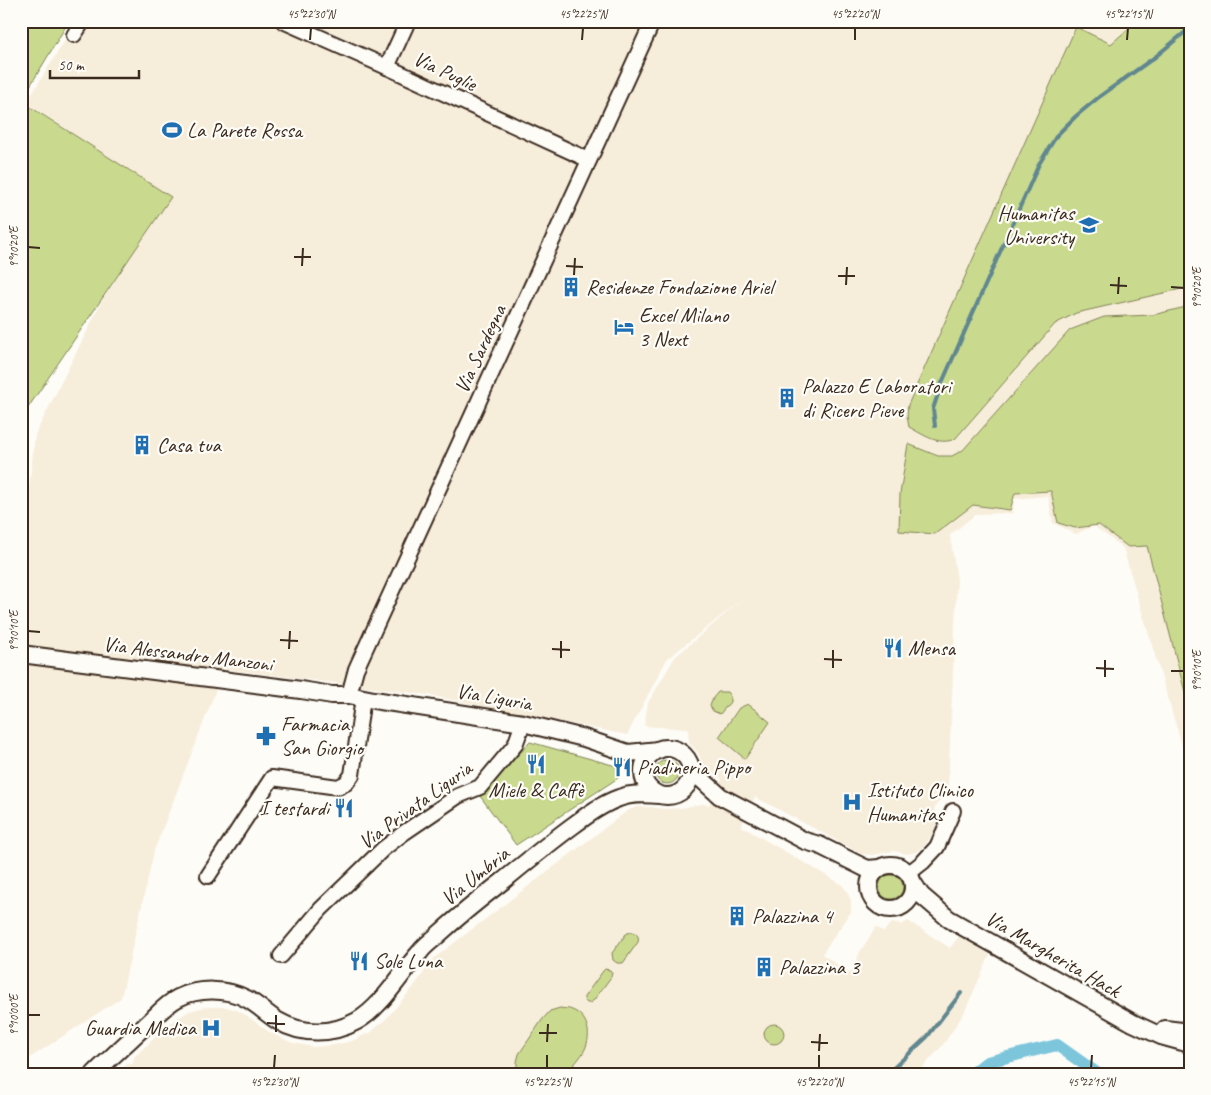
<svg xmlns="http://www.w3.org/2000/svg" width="1211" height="1095" font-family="Caveat,sans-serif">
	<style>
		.built { fill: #f7eddb }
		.green { fill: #c9da8e; stroke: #828256 }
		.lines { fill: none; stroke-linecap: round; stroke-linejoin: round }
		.stream { stroke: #61878f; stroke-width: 4 }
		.canal { stroke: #7bc5db; stroke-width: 12 }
		.minor-casing { stroke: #3b2a1e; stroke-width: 18 }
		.tertiary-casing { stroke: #3b2a1e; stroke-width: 20 }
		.minor { stroke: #fdfcf7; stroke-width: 14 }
		.tertiary { stroke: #fdfcf7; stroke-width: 16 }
		.ticks { fill: none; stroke: #3b2a1e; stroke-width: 2 }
		.labels { text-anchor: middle; stroke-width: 4.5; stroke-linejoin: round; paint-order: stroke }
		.street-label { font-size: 21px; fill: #3b2a1e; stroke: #fdfcf7 }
		.poi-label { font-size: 21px; fill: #3b2a1e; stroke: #fdfcf7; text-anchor: start }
		.neatline { fill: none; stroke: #3b2a1e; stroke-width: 2 }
		.ticks-label { font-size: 12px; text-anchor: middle; fill: #3b2a1e }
	</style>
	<rect width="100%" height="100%" fill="#fdfcf7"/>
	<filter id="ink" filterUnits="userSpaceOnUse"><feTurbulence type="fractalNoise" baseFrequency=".02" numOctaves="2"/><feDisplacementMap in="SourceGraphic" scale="10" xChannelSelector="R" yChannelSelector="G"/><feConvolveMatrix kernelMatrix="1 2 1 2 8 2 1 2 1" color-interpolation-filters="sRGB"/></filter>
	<g filter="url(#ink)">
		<path class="built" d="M 77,21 L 1190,21 L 1190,765 L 1188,766 L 1123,548 L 1094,526 L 1076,534 L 1053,523 L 1048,496 L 1014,499 L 1013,513 L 976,514 L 950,535 L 957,580 L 948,788 L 934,809 L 938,820 L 934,832 L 924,846 L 916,852 L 906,854 L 894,851 L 873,855 L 862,854 L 755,797 L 741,826 L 841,884 L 847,891 L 851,901 L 851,912 L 822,954 L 842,968 L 851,973 L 860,952 L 876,927 L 884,932 L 888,926 L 893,923 L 898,923 L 901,925 L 908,921 L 950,948 L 959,936 L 990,955 L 964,1013 L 943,1045 L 917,1074 L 117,1074 L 129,1063 L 131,1065 L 134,1061 L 134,1057 L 160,1033 L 164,1035 L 171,1026 L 169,1024 L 189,1011 L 205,1007 L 226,1007 L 237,1010 L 246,1015 L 272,1034 L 293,1043 L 314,1047 L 334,1045 L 352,1041 L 366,1034 L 370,1033 L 386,1019 L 415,985 L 433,959 L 627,811 L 637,807 L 651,807 L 665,809 L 681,808 L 702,804 L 709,805 L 722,779 L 705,769 L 698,753 L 689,743 L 688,729 L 644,726 L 648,703 L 675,657 L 744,598 L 667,659 L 627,735 L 428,695 L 224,669 L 154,851 L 121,998 L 25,1061 L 21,1040 L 21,559 L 35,435 L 103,299 L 170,197 L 26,103 Z"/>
		<g class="green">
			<path d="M 21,21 L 69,21 L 21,101 L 171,197 L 21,418 Z"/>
			<path d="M 1137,21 L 1190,21 L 1190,287 L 1076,313 L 1055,324 L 955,439 C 938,446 924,435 909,427 L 907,416 L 908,405 L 1076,27 L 1111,44 Z"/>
			<path d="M 1190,306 L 1190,701 L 1187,700 L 1147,546 L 1128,547 L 1099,525 L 1075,528 L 1058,523 L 1051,491 L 1015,493 L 1010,510 L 973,505 L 935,534 L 899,531 L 900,494 L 908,444 L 938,456 L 952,456 L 963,450 L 1070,330 L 1104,317 L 1153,315 Z"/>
			<path d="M 718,692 L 727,692 L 730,696 L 730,702 L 720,714 L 713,711 L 710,706 L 713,698 Z"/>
			<path d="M 748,704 L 770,722 L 745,759 L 719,737 L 739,708 Z"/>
			<path d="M 530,742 L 616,766 L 618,778 L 516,845 L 480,796 Z"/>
			<circle cx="667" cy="772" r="12"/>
			<circle cx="891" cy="887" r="12"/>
			<path d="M 630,932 C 636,932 640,936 638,942 L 623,963 L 617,963 L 613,960 L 612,953 L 626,934 Z"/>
			<path d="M 605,969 L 610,970 L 612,973 L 611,977 L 594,1000 L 590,1003 L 587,1003 L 584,1000 L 584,997 L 603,971 Z"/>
			<path d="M 560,1008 C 564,1009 569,1008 572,1010 C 588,1016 592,1034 585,1049 C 581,1058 572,1066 566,1074 L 517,1074 L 517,1062 L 519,1054 L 542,1020 L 550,1011 Z"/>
			<circle cx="774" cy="1034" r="10"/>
		</g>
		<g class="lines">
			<g class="stream">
				<path d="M 935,426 L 933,409 L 941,385 L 1039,164 L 1057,135 L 1076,116 L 1099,97 L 1155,57 L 1190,28"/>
				<path d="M 887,1074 L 927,1037 L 961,993"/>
			</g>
			<path class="canal" d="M 972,1074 L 987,1062 L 1057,1045 L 1098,1074"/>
			<defs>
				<g id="minor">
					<path d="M 283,21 L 387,67 L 589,160"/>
					<path d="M 74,35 L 83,21"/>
					<path d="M 387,67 L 408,21"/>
					<path d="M 349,695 L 356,669 L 653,21"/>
					<path d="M 909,873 L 923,862 L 937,847 L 953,811"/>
					<path d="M 208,876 L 272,778 L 338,787 L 346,783 L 352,775 L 363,698"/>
					<path d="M 281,956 L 321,909 L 383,849 L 405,832 L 458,796 L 480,787 L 515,745 L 523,723"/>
				</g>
				<g id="tertiary">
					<path d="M 21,654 L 301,690 L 332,695 L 349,695 L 374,700 L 523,723 L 584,738 L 628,753 L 659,750"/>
					<circle cx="667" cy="772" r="24"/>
					<path d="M 690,765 L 699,777 L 720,796 L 805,841 L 819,845 L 867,869 L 880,868"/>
					<circle cx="891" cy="887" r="22"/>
					<path d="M 914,884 L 921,895 L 949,919 L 1133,1023 L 1161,1036 L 1190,1044"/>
					<path d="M 1165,1029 L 1190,1032"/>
					<path d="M 94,1074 C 111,1057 129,1041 146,1025 C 156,1016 166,1004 178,998 C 198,988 227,988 247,999 C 258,1005 267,1014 278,1021 C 302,1035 332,1035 357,1021 C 382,1007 401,973 420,952 C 425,945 433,940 439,934 C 460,915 481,898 503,881 C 525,863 548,844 571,827 C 586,816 602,804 619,798 C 632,793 647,794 660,795"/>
				</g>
			</defs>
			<use href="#minor" class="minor-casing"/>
			<use href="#tertiary" class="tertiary-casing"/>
			<use href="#minor" class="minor"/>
			<use href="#tertiary" class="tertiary"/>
		</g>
	</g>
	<path class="ticks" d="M 310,40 L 311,28M 582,40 L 583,28M 855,40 L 855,28M 1127,40 L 1128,28M 28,247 L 40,248M 294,257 L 311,257M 302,266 L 303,248M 566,266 L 583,267M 574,275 L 575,258M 838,276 L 855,276M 846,285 L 847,267M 1110,285 L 1127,286M 1171,287 L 1184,288M 1118,294 L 1119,277M 28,631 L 40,632M 280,640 L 298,641M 289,649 L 290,631M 552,649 L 570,650M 561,658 L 561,641M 824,659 L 842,660M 833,668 L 833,650M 1096,668 L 1114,669M 1171,671 L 1184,671M 1105,677 L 1105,660M 28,1015 L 40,1015M 267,1023 L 285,1024M 276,1032 L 276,1015M 539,1033 L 557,1033M 547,1042 L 548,1024M 811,1042 L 828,1043M 819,1051 L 820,1034M 274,1068 L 275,1055M 547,1068 L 547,1055M 819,1068 L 819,1055M 1091,1068 L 1092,1055"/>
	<defs>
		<symbol id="stadium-bare" viewBox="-9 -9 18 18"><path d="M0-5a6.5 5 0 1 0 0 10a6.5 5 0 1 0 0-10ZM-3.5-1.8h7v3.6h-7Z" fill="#1f6fb2" stroke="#fdfcf7" stroke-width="2.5" paint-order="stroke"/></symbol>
		<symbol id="university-bare" viewBox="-9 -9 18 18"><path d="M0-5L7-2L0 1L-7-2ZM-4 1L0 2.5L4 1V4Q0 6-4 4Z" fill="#1f6fb2" stroke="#fdfcf7" stroke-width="2.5" paint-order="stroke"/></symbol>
		<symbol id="building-bare" viewBox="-9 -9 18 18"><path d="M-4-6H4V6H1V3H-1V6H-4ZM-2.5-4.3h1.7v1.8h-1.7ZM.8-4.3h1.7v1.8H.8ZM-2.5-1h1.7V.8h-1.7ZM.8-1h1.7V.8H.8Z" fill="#1f6fb2" stroke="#fdfcf7" stroke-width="2.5" paint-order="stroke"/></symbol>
		<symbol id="hotel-bare" viewBox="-9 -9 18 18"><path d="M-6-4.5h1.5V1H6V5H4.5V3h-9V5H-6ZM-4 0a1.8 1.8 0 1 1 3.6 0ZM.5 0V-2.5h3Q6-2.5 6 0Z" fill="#1f6fb2" stroke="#fdfcf7" stroke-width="2.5" paint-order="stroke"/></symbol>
		<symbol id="restaurant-bare" viewBox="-9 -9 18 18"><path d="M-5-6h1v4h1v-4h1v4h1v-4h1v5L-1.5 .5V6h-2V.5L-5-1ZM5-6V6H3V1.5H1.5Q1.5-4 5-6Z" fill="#1f6fb2" stroke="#fdfcf7" stroke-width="2.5" paint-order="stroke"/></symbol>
		<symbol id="pharmacy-bare" viewBox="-9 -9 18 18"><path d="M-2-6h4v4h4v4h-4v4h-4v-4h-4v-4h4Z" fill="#1f6fb2" stroke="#fdfcf7" stroke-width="2.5" paint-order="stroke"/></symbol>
		<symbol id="hospital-bare" viewBox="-9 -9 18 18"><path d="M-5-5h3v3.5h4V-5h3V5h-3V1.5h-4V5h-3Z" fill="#1f6fb2" stroke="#fdfcf7" stroke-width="2.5" paint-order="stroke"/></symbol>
	</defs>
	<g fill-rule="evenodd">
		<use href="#stadium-bare" x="158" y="116" width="28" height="28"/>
		<use href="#university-bare" x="1075" y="211" width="28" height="28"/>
		<use href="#building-bare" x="557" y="273" width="28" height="28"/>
		<use href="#hotel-bare" x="610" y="313" width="28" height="28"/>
		<use href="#building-bare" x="773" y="384" width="28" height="28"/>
		<use href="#building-bare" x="128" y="431" width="28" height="28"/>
		<use href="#restaurant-bare" x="879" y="634" width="28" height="28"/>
		<use href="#pharmacy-bare" x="252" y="722" width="28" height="28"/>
		<use href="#restaurant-bare" x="522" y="750" width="28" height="28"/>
		<use href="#restaurant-bare" x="608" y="753" width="28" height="28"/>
		<use href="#hospital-bare" x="838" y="788" width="28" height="28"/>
		<use href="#restaurant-bare" x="330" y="794" width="28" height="28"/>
		<use href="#building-bare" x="723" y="902" width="28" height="28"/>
		<use href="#restaurant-bare" x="345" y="947" width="28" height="28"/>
		<use href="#building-bare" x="750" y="953" width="28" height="28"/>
		<use href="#hospital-bare" x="197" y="1014" width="28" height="28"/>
	</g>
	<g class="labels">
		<g class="street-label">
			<text transform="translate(445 71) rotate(25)" y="7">Via Puglie</text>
			<text transform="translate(480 349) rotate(-65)" y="7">Via Sardegna</text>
			<text transform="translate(188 654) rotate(7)" y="7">Via Alessandro Manzoni</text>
			<text transform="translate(494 697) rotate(10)" y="7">Via Liguria</text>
			<text transform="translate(415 805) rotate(-36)" y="7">Via Privata Liguria</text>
			<text transform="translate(475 876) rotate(-39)" y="7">Via Umbria</text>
			<text transform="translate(1053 954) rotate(30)" y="7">Via Margherita Hack</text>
		</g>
		<g class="poi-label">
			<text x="187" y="137">La Parete Rossa</text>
			<text x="1074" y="220" text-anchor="end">Humanitas<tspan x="1074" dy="24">University</tspan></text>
			<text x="586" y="294">Residenze Fondazione Ariel</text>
			<text x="639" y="322">Excel Milano<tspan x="639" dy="24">3 Next</tspan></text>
			<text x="802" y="393">Palazzo E Laboratori<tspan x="802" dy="24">di Ricerc Pieve</tspan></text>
			<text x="157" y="452">Casa tua</text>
			<text x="908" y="655">Mensa</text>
			<text x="281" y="731">Farmacia<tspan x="281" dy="24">San Giorgio</tspan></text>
			<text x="637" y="774">Piadineria Pippo</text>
			<text x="536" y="797" text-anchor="middle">Miele &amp; Caffè</text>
			<text x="867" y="797">Istituto Clinico<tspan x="867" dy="24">Humanitas</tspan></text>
			<text x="329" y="815" text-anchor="end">I testardi</text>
			<text x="752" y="923">Palazzina 4</text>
			<text x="374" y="968">Sole Luna</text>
			<text x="779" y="974">Palazzina 3</text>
			<text x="196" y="1035" text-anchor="end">Guardia Medica</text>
		</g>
	</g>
	<rect width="1211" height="1095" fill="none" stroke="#fdfcf7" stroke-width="55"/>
	<path d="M50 70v8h89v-8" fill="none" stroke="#3b2a1e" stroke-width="2.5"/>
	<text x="58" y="70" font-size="15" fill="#3b2a1e" stroke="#fdfcf7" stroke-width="4" paint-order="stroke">50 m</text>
	<rect x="28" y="28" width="1156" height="1040" class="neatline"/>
	<g class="ticks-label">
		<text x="311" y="18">45°22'30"N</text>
		<text x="583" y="18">45°22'25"N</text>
		<text x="855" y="18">45°22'20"N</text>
		<text x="1128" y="18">45°22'15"N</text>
		<text transform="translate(14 247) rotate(-90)" y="4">9°10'20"E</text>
		<text transform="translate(1197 288) rotate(-90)" y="4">9°10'20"E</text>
		<text transform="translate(14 631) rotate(-90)" y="4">9°10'10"E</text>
		<text transform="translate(1197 671) rotate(-90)" y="4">9°10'10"E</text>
		<text transform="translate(14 1015) rotate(-90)" y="4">9°10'00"E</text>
		<text x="274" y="1086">45°22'30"N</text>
		<text x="547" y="1086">45°22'25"N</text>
		<text x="819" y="1086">45°22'20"N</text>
		<text x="1091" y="1086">45°22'15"N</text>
	</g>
</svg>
